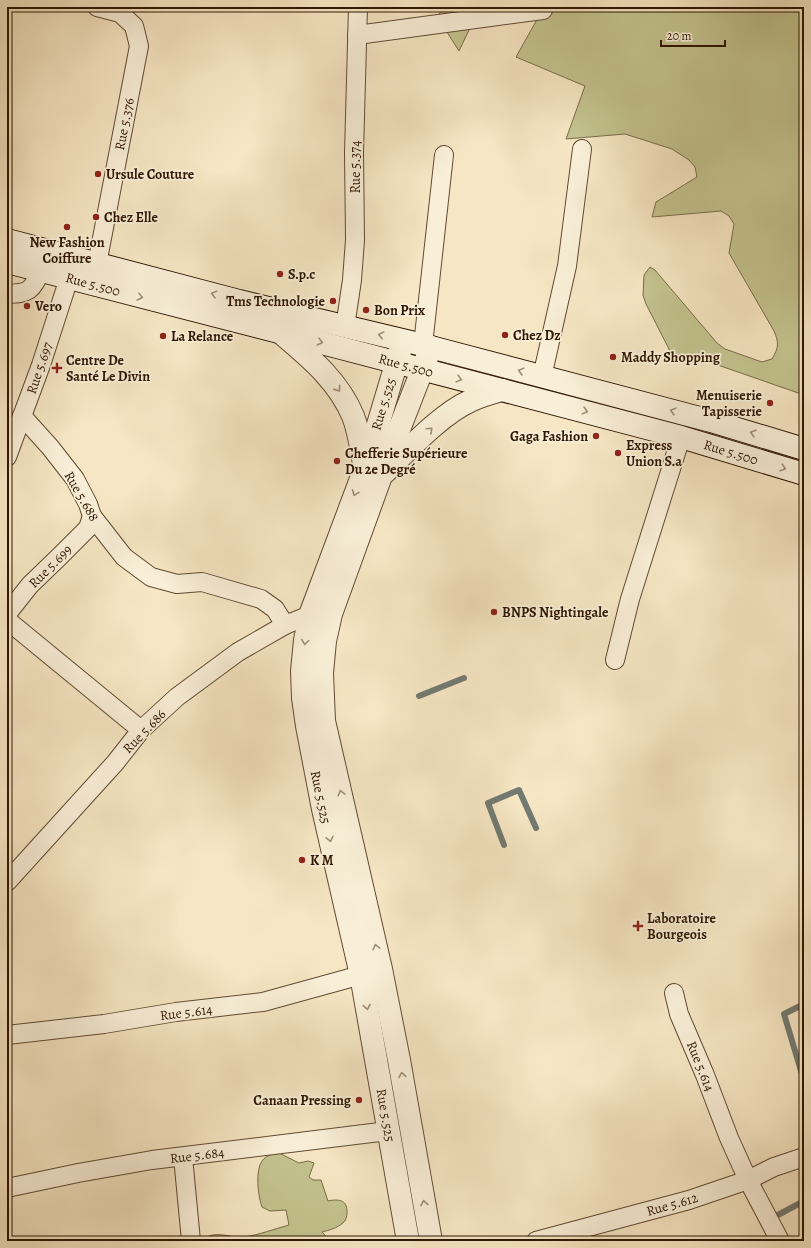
<svg xmlns="http://www.w3.org/2000/svg" width="811" height="1248" font-family="Alegreya,serif">
	<style>
		.green { fill: #c3c38f; stroke: #796c48 }
		.lines { fill: none; stroke-linecap: round; stroke-linejoin: round }
		.stream { stroke: #737a72; stroke-width: 6 }
		.minor-casing { stroke: #614a32; stroke-width: 20 }
		.tertiary-casing { stroke: #614a32; stroke-width: 24 }
		.secondary-casing { stroke: #2f1602; stroke-width: 24 }
		.minor { stroke: #f9efd8; stroke-width: 18 }
		.tertiary { stroke: #f9efd8; stroke-width: 22 }
		.secondary { stroke: #f9efd8; stroke-width: 22 }
		.oneway { stroke: #9e8d78 }
		.poi-dot { fill: #8f2418; stroke: #f9efd8; stroke-width: 1.5 }
		.labels { text-anchor: middle; stroke-width: 3.5; stroke-linejoin: round; paint-order: stroke }
		.street-label { font-size: 14px; fill: #2f1602; stroke: #f9efd8 }
		.poi-label { font-size: 14px; font-weight: bold; fill: #2f1602; stroke: #f9efd8; text-anchor: start }
	</style>
	<rect width="100%" height="100%" fill="#f6e6c3"/>
	<filter id="stains"><feTurbulence type="fractalNoise" baseFrequency=".005" numOctaves="4"/><feColorMatrix values="0 0 0 0 .2 0 0 0 0 .09 0 0 0 0 .02 0 0 0 .5 -.17"/></filter>
	<radialGradient id="worn" r=".72"><stop offset=".6" stop-color="#630" stop-opacity="0"/><stop offset="1" stop-color="#630" stop-opacity=".3"/></radialGradient>
	<g class="green">
		<path d="M 442,7 L 480,7 L 459,51 L 438,18 Z"/>
		<path d="M 544,7 L 804,7 L 804,395 L 712,363 L 671,353 L 646,304 L 643,295 L 644,275 L 650,267 L 655,270 L 717,343 L 725,349 L 762,362 L 772,359 C 779,347 779,343 774,331 L 729,253 L 734,224 L 729,216 L 721,211 L 652,217 L 656,202 L 697,177 L 695,167 L 689,160 L 672,149 L 625,134 L 566,139 L 585,86 L 516,57 Z"/>
		<path d="M 279,1153 L 299,1163 L 308,1161 L 314,1163 L 309,1177 L 313,1180 L 321,1180 L 328,1201 C 337,1199 347,1199 347,1211 C 347,1215 347,1219 343,1223 C 337,1228 330,1230 322,1232 L 330,1241 L 203,1241 C 213,1228 231,1239 244,1237 C 259,1235 274,1229 289,1225 L 286,1210 L 270,1211 L 262,1207 C 258,1197 255,1170 262,1161 C 266,1155 273,1154 279,1153 Z"/>
	</g>
	<g class="lines">
		<g class="stream">
			<path d="M 803,7 L 804,12"/>
			<path d="M 419,696 L 464,678"/>
			<path d="M 804,802 L 802,820 L 804,821"/>
			<path d="M 504,845 L 488,803 L 519,790 L 536,828"/>
			<path d="M 804,1004 L 784,1014 L 804,1081"/>
			<path d="M 776,1216 L 804,1201"/>
		</g>
		<defs>
			<g id="minor">
				<path d="M 97,7 L 120,13 L 134,26 L 139,46 L 97,264"/>
				<path d="M 357,35 L 543,10"/>
				<path d="M 7,294 C 30,293 31,291 41,271"/>
				<path d="M 345,327 L 352,280 L 355,240 L 354,153 L 358,7"/>
				<path d="M 423,345 L 444,155"/>
				<path d="M 542,377 L 567,266 L 582,149"/>
				<path d="M 22,416 L 50,447 L 75,479 L 88,504 L 92,516 L 124,557 L 151,577 L 177,584 L 202,582 L 261,599 L 275,609 L 285,625"/>
				<path d="M 7,457 L 41,365 L 69,278"/>
				<path d="M 7,614 L 30,585 L 59,557 L 88,528 L 92,516"/>
				<path d="M 7,620 L 141,730"/>
				<path d="M 615,660 L 630,599 L 681,437"/>
				<path d="M 7,882 L 115,763 L 141,730 L 177,697 L 238,652 L 285,625 L 310,615"/>
				<path d="M 674,993 L 679,1014 L 705,1075 L 729,1138 L 748,1180 L 780,1241"/>
				<path d="M 7,1035 L 104,1024 L 176,1012 L 263,1002 L 361,975"/>
				<path d="M 183,1157 L 191,1241"/>
				<path d="M 7,1188 L 78,1173 L 152,1160 L 388,1131"/>
				<path d="M 536,1241 L 689,1200 L 748,1180 L 774,1167 L 804,1157"/>
			</g>
			<g id="tertiary">
				<path d="M 281,333 C 309,357 338,380 353,416 C 359,431 361,448 364,464"/>
				<path d="M 403,341 L 365,468 L 310,615 L 305,640 L 302,671 L 303,698 L 307,726 L 323,809 L 361,975 L 408,1241"/>
				<path d="M 431,347 L 381,476 L 331,614 L 325,641 L 322,673 L 324,721 L 381,969 L 399,1060 L 431,1241"/>
				<path d="M 385,472 C 408,450 441,414 470,401 C 480,396 491,393 502,390"/>
			</g>
			<g id="secondary">
				<path d="M 7,240 L 239,301 L 423,345 L 711,421 L 804,449"/>
				<path d="M 7,262 L 341,348 L 681,437 L 804,474"/>
			</g>
		</defs>
		<use href="#minor" class="minor-casing"/>
		<use href="#tertiary" class="tertiary-casing"/>
		<use href="#secondary" class="secondary-casing"/>
		<use href="#minor" class="minor"/>
		<use href="#tertiary" class="tertiary"/>
		<use href="#secondary" class="secondary"/>
	</g>
	<defs><path id="oneway-chevron" d="M-2-3.5L2.5 0L-2 3.5" fill="none" stroke-width="1.6" stroke-linecap="round" stroke-linejoin="round"/></defs>
	<g class="oneway">
		<use href="#oneway-chevron" transform="translate(214 294) rotate(-165)"/>
		<use href="#oneway-chevron" transform="translate(140 297) rotate(14)"/>
		<use href="#oneway-chevron" transform="translate(381 335) rotate(-167)"/>
		<use href="#oneway-chevron" transform="translate(320 342) rotate(14)"/>
		<use href="#oneway-chevron" transform="translate(521 371) rotate(-165)"/>
		<use href="#oneway-chevron" transform="translate(459 379) rotate(15)"/>
		<use href="#oneway-chevron" transform="translate(338 389) rotate(55)"/>
		<use href="#oneway-chevron" transform="translate(585 411) rotate(15)"/>
		<use href="#oneway-chevron" transform="translate(673 411) rotate(-165)"/>
		<use href="#oneway-chevron" transform="translate(430 430) rotate(-43)"/>
		<use href="#oneway-chevron" transform="translate(753 433) rotate(-164)"/>
		<use href="#oneway-chevron" transform="translate(783 468) rotate(17)"/>
		<use href="#oneway-chevron" transform="translate(355 493) rotate(111)"/>
		<use href="#oneway-chevron" transform="translate(305 642) rotate(98)"/>
		<use href="#oneway-chevron" transform="translate(341 793) rotate(-104)"/>
		<use href="#oneway-chevron" transform="translate(330 839) rotate(77)"/>
		<use href="#oneway-chevron" transform="translate(376 947) rotate(-103)"/>
		<use href="#oneway-chevron" transform="translate(367 1007) rotate(80)"/>
		<use href="#oneway-chevron" transform="translate(402 1075) rotate(-100)"/>
		<use href="#oneway-chevron" transform="translate(424 1203) rotate(-100)"/>
	</g>
	<g class="poi-dot">
		<circle cx="98" cy="174" r="4"/>
		<circle cx="96" cy="217" r="4"/>
		<circle cx="67" cy="227" r="4"/>
		<circle cx="280" cy="274" r="4"/>
		<circle cx="333" cy="301" r="4"/>
		<circle cx="27" cy="306" r="4"/>
		<circle cx="366" cy="310" r="4"/>
		<circle cx="505" cy="335" r="4"/>
		<circle cx="163" cy="336" r="4"/>
		<circle cx="613" cy="357" r="4"/>
		<path d="M55 362h4v4h4v4h-4v4h-4v-4h-4v-4h4z"/>
		<circle cx="770" cy="403" r="4"/>
		<circle cx="596" cy="436" r="4"/>
		<circle cx="618" cy="453" r="4"/>
		<circle cx="337" cy="461" r="4"/>
		<circle cx="494" cy="612" r="4"/>
		<circle cx="302" cy="860" r="4"/>
		<path d="M636 920h4v4h4v4h-4v4h-4v-4h-4v-4h4z"/>
		<circle cx="359" cy="1100" r="4"/>
	</g>
	<g class="labels">
		<g class="street-label">
			<text transform="translate(124 124) rotate(-79)" y="5">Rue 5.376</text>
			<text transform="translate(355 167) rotate(-90)" y="5">Rue 5.374</text>
			<text transform="translate(93 284) rotate(15)" y="5">Rue 5.500</text>
			<text transform="translate(406 365) rotate(15)" y="5">Rue 5.500</text>
			<text transform="translate(39 368) rotate(-71)" y="5">Rue 5.697</text>
			<text transform="translate(383 404) rotate(-73)" y="5">Rue 5.525</text>
			<text transform="translate(731 452) rotate(17)" y="5">Rue 5.500</text>
			<text transform="translate(82 496) rotate(60)" y="5">Rue 5.688</text>
			<text transform="translate(50 566) rotate(-45)" y="5">Rue 5.699</text>
			<text transform="translate(144 731) rotate(-46)" y="5">Rue 5.686</text>
			<text transform="translate(321 797) rotate(78)" y="5">Rue 5.525</text>
			<text transform="translate(186 1012) rotate(-7)" y="5">Rue 5.614</text>
			<text transform="translate(701 1066) rotate(68)" y="5">Rue 5.614</text>
			<text transform="translate(386 1115) rotate(80)" y="5">Rue 5.525</text>
			<text transform="translate(197 1155) rotate(-7)" y="5">Rue 5.684</text>
			<text transform="translate(672 1204) rotate(-16)" y="5">Rue 5.612</text>
		</g>
		<g class="poi-label">
			<text x="106" y="179">Ursule Couture</text>
			<text x="104" y="222">Chez Elle</text>
			<text x="67" y="247" text-anchor="middle">New Fashion<tspan x="67" dy="16">Coiffure</tspan></text>
			<text x="288" y="279">S.p.c</text>
			<text x="325" y="306" text-anchor="end">Tms Technologie</text>
			<text x="35" y="311">Vero</text>
			<text x="374" y="315">Bon Prix</text>
			<text x="513" y="340">Chez Dz</text>
			<text x="171" y="341">La Relance</text>
			<text x="621" y="362">Maddy Shopping</text>
			<text x="66" y="365">Centre De<tspan x="66" dy="16">Santé Le Divin</tspan></text>
			<text x="762" y="400" text-anchor="end">Menuiserie<tspan x="762" dy="16">Tapisserie</tspan></text>
			<text x="588" y="441" text-anchor="end">Gaga Fashion</text>
			<text x="626" y="450">Express<tspan x="626" dy="16">Union S.a</tspan></text>
			<text x="345" y="458">Chefferie Supérieure<tspan x="345" dy="16">Du 2e Degré</tspan></text>
			<text x="502" y="617">BNPS Nightingale</text>
			<text x="310" y="865">K M</text>
			<text x="647" y="923">Laboratoire<tspan x="647" dy="16">Bourgeois</tspan></text>
			<text x="351" y="1105" text-anchor="end">Canaan Pressing</text>
		</g>
	</g>
	<rect width="811" height="1248" fill="none" stroke="#f6e6c3" stroke-width="24"/>
	<rect x="8" y="8" width="795" height="1232" fill="none" stroke="#2f1602" stroke-width="2"/>
	<rect x="12" y="12" width="787" height="1224" fill="none" stroke="#2f1602"/>
	<path d="M661 40v6h64v-6" fill="none" stroke="#2f1602" stroke-width="2"/>
	<text x="667" y="40" font-size="12" fill="#2f1602" stroke="#f9efd8" stroke-width="3" paint-order="stroke">20 m</text>
	<rect width="100%" height="100%" filter="url(#stains)"/>
	<rect width="100%" height="100%" fill="url(#worn)"/>
</svg>
